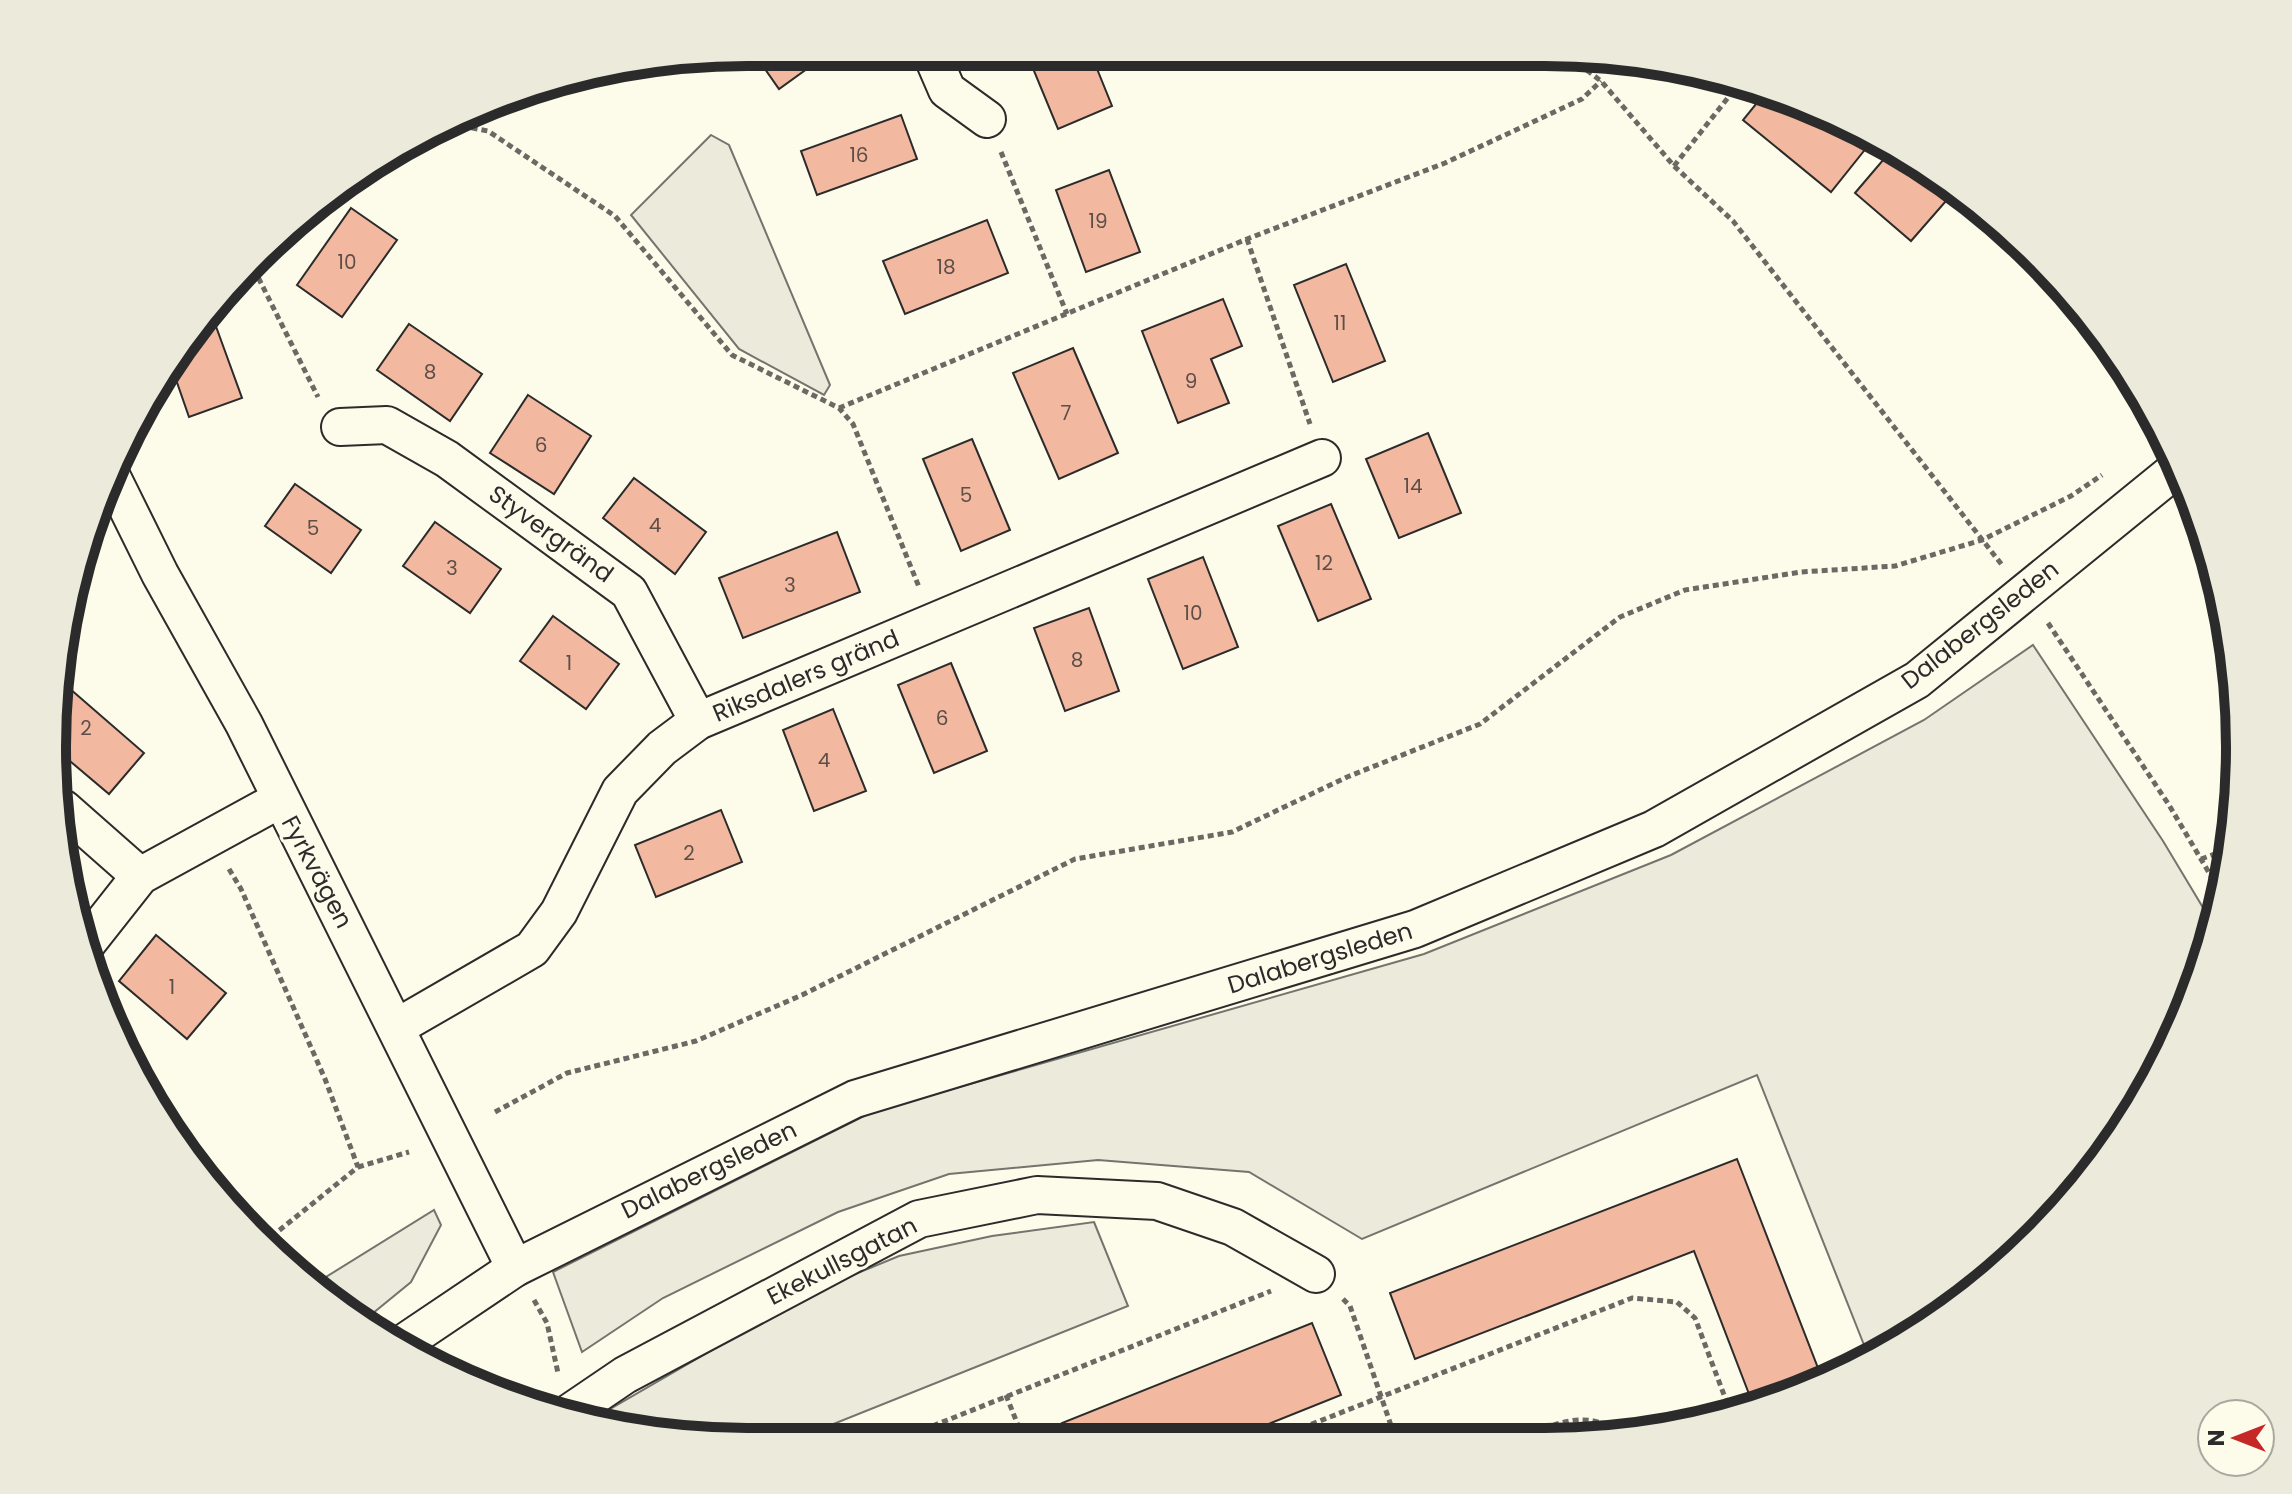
<svg xmlns="http://www.w3.org/2000/svg" width="2292" height="1494" font-family="Poppins,sans-serif">
	<style>
		.green { fill: #ecebdb; stroke: #74746e; stroke-width: 2 }
		.parking { fill: #eceadb; stroke: #74746e; stroke-width: 2 }
		.building { fill: #f2b8a0; stroke: #2b2b2b; stroke-width: 2 }
		.lines { fill: none; stroke-linecap: round; stroke-linejoin: round }
		.minor-casing { stroke: #2b2b2b; stroke-width: 40 }
		.path { stroke: #6a6964; stroke-width: 5; stroke-dasharray: 6 4; stroke-linecap: butt }
		.minor { stroke: #fdfbea; stroke-width: 36 }
		.labels { text-anchor: middle; stroke-width: 6; stroke-linejoin: round; paint-order: stroke }
		.number-label { font-size: 20px; fill: #5d4e48 }
		.street-label { font-size: 24px; fill: #2b2b2b; stroke: #fdfbea }
		.rim { fill: none; stroke: #2b2b2b; stroke-width: 10 }
	</style>
	<rect width="100%" height="100%" fill="#fdfbea"/>
	<g class="green">
		<path d="M 711,135 L 729,145 L 830,385 L 824,395 L 739,349 L 631,215 Z"/>
		<path d="M 2033,645 L 2163,841 L 2214,926 L 2203,970 L 2147,1094 L 2068,1205 L 1968,1298 L 1870,1360 L 1757,1075 L 1362,1239 L 1249,1172 L 1098,1160 L 949,1174 L 838,1212 L 663,1298 L 582,1352 L 553,1272 L 872,1112 L 1424,954 L 1671,855 L 1924,720 Z"/>
		<path d="M 434,1210 L 441,1225 L 411,1282 L 367,1318 L 313,1285 Z"/>
	</g>
	<path class="parking" d="M 1094,1222 L 1128,1306 L 801,1437 L 657,1436 L 593,1419 L 812,1292 L 899,1256 L 992,1236 Z"/>
	<g class="building">
		<path d="M 753,52 L 829,53 L 779,89 Z"/>
		<path d="M 1027,54 L 1091,54 L 1112,106 L 1058,129 Z"/>
		<path d="M 1765,93 L 1811,105 L 1871,142 L 1831,192 L 1743,120 Z"/>
		<path d="M 901,115 L 917,159 L 817,195 L 801,151 Z"/>
		<path d="M 1889,153 L 1953,193 L 1911,241 L 1855,193 Z"/>
		<path d="M 1109,170 L 1140,252 L 1086,272 L 1056,190 Z"/>
		<path d="M 351,208 L 397,240 L 342,317 L 297,285 Z"/>
		<path d="M 987,220 L 1008,273 L 905,314 L 883,261 Z"/>
		<path d="M 1346,264 L 1385,361 L 1333,382 L 1294,285 Z"/>
		<path d="M 1223,299 L 1242,346 L 1211,359 L 1229,403 L 1178,423 L 1142,331 Z"/>
		<path d="M 210,310 L 242,398 L 189,417 L 172,368 L 196,324 Z"/>
		<path d="M 409,324 L 482,374 L 450,421 L 377,370 Z"/>
		<path d="M 1073,348 L 1118,453 L 1059,479 L 1013,373 Z"/>
		<path d="M 528,395 L 591,436 L 554,494 L 490,453 Z"/>
		<path d="M 1428,433 L 1461,513 L 1399,538 L 1366,459 Z"/>
		<path d="M 972,439 L 1010,530 L 961,551 L 923,459 Z"/>
		<path d="M 634,478 L 706,532 L 675,574 L 603,518 Z"/>
		<path d="M 295,484 L 361,530 L 331,573 L 265,526 Z"/>
		<path d="M 1331,504 L 1371,599 L 1318,621 L 1278,526 Z"/>
		<path d="M 435,522 L 501,569 L 470,613 L 403,566 Z"/>
		<path d="M 837,532 L 860,592 L 743,638 L 719,578 Z"/>
		<path d="M 1203,557 L 1238,647 L 1183,669 L 1148,579 Z"/>
		<path d="M 1089,608 L 1119,691 L 1065,711 L 1034,628 Z"/>
		<path d="M 553,616 L 619,664 L 586,709 L 520,661 Z"/>
		<path d="M 951,663 L 987,751 L 934,773 L 898,685 Z"/>
		<path d="M 69,688 L 144,753 L 109,794 L 58,751 L 54,705 Z"/>
		<path d="M 833,709 L 866,791 L 814,811 L 783,730 Z"/>
		<path d="M 721,810 L 742,862 L 656,897 L 635,845 Z"/>
		<path d="M 156,935 L 226,993 L 187,1039 L 119,981 Z"/>
		<path d="M 1737,1159 L 1823,1381 L 1754,1407 L 1694,1251 L 1415,1359 L 1390,1293 Z"/>
		<path d="M 1312,1323 L 1341,1395 L 1231,1439 L 1068,1438 L 1062,1423 Z"/>
	</g>
	<g class="lines">
		<defs>
			<g id="minor">
				<path d="M 931,53 L 947,90 L 987,119"/>
				<path d="M 340,427 L 387,425 L 447,459 L 629,592 L 698,721"/>
				<path d="M 113,479 L 160,574 L 244,724 L 515,1268"/>
				<path d="M 64,809 L 140,876"/>
				<path d="M 84,947 L 140,876 L 279,800"/>
				<path d="M 397,1027 L 532,949 L 559,912 L 620,791 L 662,748 L 698,721 L 1322,458"/>
				<path d="M 405,1342 L 515,1268 L 855,1099 L 1415,929 L 1654,829 L 1917,680 L 2179,467"/>
				<path d="M 569,1413 L 625,1375 L 919,1219 L 1037,1195 L 1157,1201 L 1233,1227 L 1316,1274"/>
			</g>
		</defs>
		<use href="#minor" class="minor-casing"/>
		<g class="path">
			<path d="M 1571,58 L 1601,81 L 1674,166 L 1733,221 L 2002,565"/>
			<path d="M 452,124 L 488,131 L 615,216 L 732,355 L 839,408 L 853,424 L 919,587"/>
			<path d="M 1001,152 L 1067,314"/>
			<path d="M 1674,166 L 1738,85"/>
			<path d="M 1247,239 L 1310,424"/>
			<path d="M 254,269 L 318,397"/>
			<path d="M 839,408 L 1247,239 L 1445,163 L 1582,99 L 1601,81"/>
			<path d="M 2048,623 L 2169,805 L 2221,893"/>
			<path d="M 2201,859 L 2232,848"/>
			<path d="M 229,869 L 241,889 L 325,1079 L 358,1167 L 266,1241"/>
			<path d="M 495,1112 L 567,1073 L 696,1041 L 802,995 L 1075,859 L 1232,832 L 1347,777 L 1480,724 L 1620,617 L 1685,590 L 1801,572 L 1895,566 L 1982,540 L 2071,496 L 2102,475"/>
			<path d="M 358,1167 L 409,1152"/>
			<path d="M 1343,1299 L 1350,1306 L 1396,1440"/>
			<path d="M 534,1300 L 547,1323 L 558,1373"/>
			<path d="M 1006,1395 L 1023,1438"/>
			<path d="M 905,1437 L 1271,1291"/>
			<path d="M 1274,1439 L 1632,1298 L 1677,1302 L 1695,1318 L 1732,1416"/>
			<path d="M 1516,1440 C 1554,1425 1586,1406 1622,1435"/>
		</g>
		<use href="#minor" class="minor"/>
	</g>
	<g class="labels">
		<g class="number-label">
			<text x="859" y="162">16</text>
			<text x="1098" y="228">19</text>
			<text x="347" y="269">10</text>
			<text x="946" y="274">18</text>
			<text x="1340" y="330">11</text>
			<text x="430" y="379">8</text>
			<text x="1191" y="388">9</text>
			<text x="1066" y="420">7</text>
			<text x="541" y="452">6</text>
			<text x="1413" y="493">14</text>
			<text x="966" y="502">5</text>
			<text x="655" y="532">4</text>
			<text x="313" y="535">5</text>
			<text x="1324" y="570">12</text>
			<text x="452" y="575">3</text>
			<text x="790" y="592">3</text>
			<text x="1193" y="620">10</text>
			<text x="1077" y="667">8</text>
			<text x="569" y="670">1</text>
			<text x="942" y="725">6</text>
			<text x="86" y="735">2</text>
			<text x="824" y="767">4</text>
			<text x="689" y="860">2</text>
			<text x="172" y="994">1</text>
		</g>
		<g class="street-label">
			<text transform="translate(551 534) rotate(36)" y="8">Styvergränd</text>
			<text transform="translate(1980 625) rotate(-38)" y="8">Dalabergsleden</text>
			<text transform="translate(806 676) rotate(-23)" y="8">Riksdalers gränd</text>
			<text transform="translate(317 872) rotate(62)" y="8">Fyrkvägen</text>
			<text transform="translate(1320 958) rotate(-17)" y="8">Dalabergsleden</text>
			<text transform="translate(709 1170) rotate(-26)" y="8">Dalabergsleden</text>
			<text transform="translate(842 1261) rotate(-27)" y="8">Ekekullsgatan</text>
		</g>
	</g>
	<path d="M0 0H2292V1494H0ZM747 66H1545A681 681 0 0 1 2226 747V747A681 681 0 0 1 1545 1428H747A681 681 0 0 1 66 747V747A681 681 0 0 1 747 66Z" fill="#eceadb" fill-rule="evenodd"/>
	<path class="rim" d="M747 66H1545A681 681 0 0 1 2226 747V747A681 681 0 0 1 1545 1428H747A681 681 0 0 1 66 747V747A681 681 0 0 1 747 66Z"/>
	<g transform="translate(2236 1438) rotate(270)"><circle r="38" fill="#fdfbea" stroke="#a9a89e" stroke-width="2"/>
	<path d="M0-6L14 30L0 20L-14 30Z" fill="#c62828"/>
	<text y="-12" font-size="22" font-weight="bold" text-anchor="middle" fill="#2b2b2b">N</text>
	</g>
</svg>
